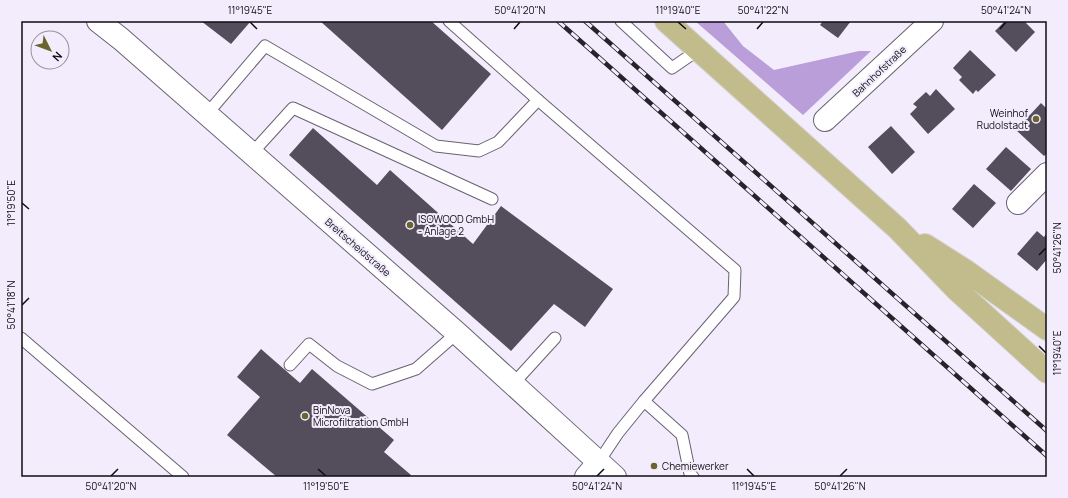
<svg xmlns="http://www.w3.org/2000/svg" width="1068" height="498" font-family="Manrope,sans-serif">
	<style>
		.forest { fill: #b99ed9 }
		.building { fill: #544e5c }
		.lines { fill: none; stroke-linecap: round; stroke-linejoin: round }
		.service-casing { stroke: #686270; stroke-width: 13 }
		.minor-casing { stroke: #686270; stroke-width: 24 }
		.primary-casing { stroke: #d4d3d4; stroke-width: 24 }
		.service { stroke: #fff; stroke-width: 11 }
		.minor { stroke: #fff; stroke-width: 22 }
		.primary { stroke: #c2bb8b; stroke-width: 22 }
		.rail-casing { stroke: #26232a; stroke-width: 4.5 }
		.rail { stroke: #f3ecfd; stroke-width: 3; stroke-dasharray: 9; stroke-linecap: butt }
		.ticks { fill: none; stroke: #0e0c11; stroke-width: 1.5 }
		.poi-dot { fill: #6b6430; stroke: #f3ecfd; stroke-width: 1.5 }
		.labels { text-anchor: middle; stroke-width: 4; stroke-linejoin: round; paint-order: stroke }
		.street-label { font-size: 10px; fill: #0e0c11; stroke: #f3ecfd }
		.poi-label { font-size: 10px; fill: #0e0c11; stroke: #f3ecfd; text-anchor: start }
		.neatline { fill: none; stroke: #0e0c11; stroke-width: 1.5 }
		.ticks-label { font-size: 10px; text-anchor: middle; fill: #0e0c11 }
	</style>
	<rect width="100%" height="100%" fill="#f3ecfd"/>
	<path class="forest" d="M 695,21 L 723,21 L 743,46 L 774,70 L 859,51 L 871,51 L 803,115 Z"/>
	<g class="building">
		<path d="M 201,21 L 251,21 L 231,44 Z"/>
		<path d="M 320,21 L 431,21 L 491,74 L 442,130 Z"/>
		<path d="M 823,21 L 851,21 L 838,38 L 820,25 Z"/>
		<path d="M 1005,21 L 1024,21 L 1035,32 L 1016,52 L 995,31 Z"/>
		<path d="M 970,50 L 996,75 L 978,92 L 976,90 L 973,94 L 959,80 L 962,77 L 953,68 Z"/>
		<path d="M 936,89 L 955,109 L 928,134 L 910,114 L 917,107 L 913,104 L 926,92 L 930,96 Z"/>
		<path d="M 1041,103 L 1047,109 L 1047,153 L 1044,156 L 1016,130 Z"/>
		<path d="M 891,126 L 915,152 L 892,174 L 868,147 Z"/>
		<path d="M 313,128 L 377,185 L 390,170 L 473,244 L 501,206 L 613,289 L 585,327 L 554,304 L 511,351 L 289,155 Z"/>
		<path d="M 1006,147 L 1031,169 L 1011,191 L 986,169 Z"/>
		<path d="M 974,184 L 996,203 L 973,228 L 952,209 Z"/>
		<path d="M 1037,231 L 1044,237 L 1047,233 L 1047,259 L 1037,271 L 1017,254 Z"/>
		<path d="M 261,349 L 300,383 L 312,369 L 394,440 L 384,452 L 411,475 L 409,477 L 277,477 L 227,435 L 260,397 L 237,377 Z"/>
	</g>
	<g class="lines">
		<defs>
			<g id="service">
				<path d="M 449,21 L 538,100 L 735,270 L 734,297 L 644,401 L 618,433 L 598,463"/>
				<path d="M 621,21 L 672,68 L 698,50"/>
				<path d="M 207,114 L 265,46 L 436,146 L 479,151 L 498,142 L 538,100"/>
				<path d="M 252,153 L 293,108 L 492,199"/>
				<path d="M 21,338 L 183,477"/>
				<path d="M 290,365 L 309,344 L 337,366 L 372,384 L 416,369 L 457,333"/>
				<path d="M 513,384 L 555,338"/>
				<path d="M 644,401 L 682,435 L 690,474 L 693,477"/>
			</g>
			<g id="minor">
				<path d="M 98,21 L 121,39 L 457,333 L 615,477"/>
				<path d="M 825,120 L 932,21"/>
				<path d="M 1018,203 L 1047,174"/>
				<path d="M 586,477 L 598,463"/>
			</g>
			<g id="primary">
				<path d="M 666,21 L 897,228 L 957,290 L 1047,372"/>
				<path d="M 925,245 L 966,271 L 1047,329"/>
			</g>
		</defs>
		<use href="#service" class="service-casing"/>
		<use href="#minor" class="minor-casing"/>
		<use href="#primary" class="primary-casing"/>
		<use href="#service" class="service"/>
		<use href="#minor" class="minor"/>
		<use href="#primary" class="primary"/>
		<defs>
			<g id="rail">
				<path d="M 558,21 L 1047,456"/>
				<path d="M 585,21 L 1047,431"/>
			</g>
		</defs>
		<use href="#rail" class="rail-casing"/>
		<use href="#rail" class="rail"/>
	</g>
	<path class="ticks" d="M 250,22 L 257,29M 678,22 L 686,29M 514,29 L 520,22M 757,29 L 763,22M 1000,29 L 1006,22M 22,203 L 29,209M 1039,255 L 1046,248M 22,305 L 29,298M 1039,346 L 1046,353M 318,469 L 326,476M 747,469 L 754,476M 111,476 L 118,469M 597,476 L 604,469M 840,476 L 847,469"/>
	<g class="poi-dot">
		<circle cx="1036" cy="119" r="4"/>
		<circle cx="410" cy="225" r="4"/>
		<circle cx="305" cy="416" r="4"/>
		<circle cx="654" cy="466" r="4"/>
	</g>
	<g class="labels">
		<g class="street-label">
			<text transform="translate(879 71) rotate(-43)" y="4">Bahnhofstraße</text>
			<text transform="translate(358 247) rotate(41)" y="4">Breitscheidstraße</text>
		</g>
		<g class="poi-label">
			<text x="1028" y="117" text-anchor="end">Weinhof<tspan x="1028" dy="12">Rudolstadt</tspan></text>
			<text x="418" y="223">ISOWOOD GmbH<tspan x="418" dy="12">- Anlage 2</tspan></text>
			<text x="313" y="414">BinNova<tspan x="313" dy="12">Microfiltration GmbH</tspan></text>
			<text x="662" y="470">Chemiewerker</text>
		</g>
	</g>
	<rect width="1068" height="498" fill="none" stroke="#f3ecfd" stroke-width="44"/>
	<g transform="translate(50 50) rotate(132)"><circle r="19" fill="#f3ecfd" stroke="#97929f"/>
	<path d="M0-3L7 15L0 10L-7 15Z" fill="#6b6430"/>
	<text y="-6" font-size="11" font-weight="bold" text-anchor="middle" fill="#0e0c11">N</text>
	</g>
	<rect x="22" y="22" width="1024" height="454" class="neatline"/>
	<g class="ticks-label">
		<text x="250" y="14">11°19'45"E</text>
		<text x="520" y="14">50°41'20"N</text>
		<text x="678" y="14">11°19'40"E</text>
		<text x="763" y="14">50°41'22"N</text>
		<text x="1006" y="14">50°41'24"N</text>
		<text transform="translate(11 203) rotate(-90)" y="4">11°19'50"E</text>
		<text transform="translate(1057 248) rotate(-90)" y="4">50°41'26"N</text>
		<text transform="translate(11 305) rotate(-90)" y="4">50°41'18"N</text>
		<text transform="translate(1057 353) rotate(-90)" y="4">11°19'40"E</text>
		<text x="111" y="490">50°41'20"N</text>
		<text x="326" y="490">11°19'50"E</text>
		<text x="597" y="490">50°41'24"N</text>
		<text x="754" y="490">11°19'45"E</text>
		<text x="840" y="490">50°41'26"N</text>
	</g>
</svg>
